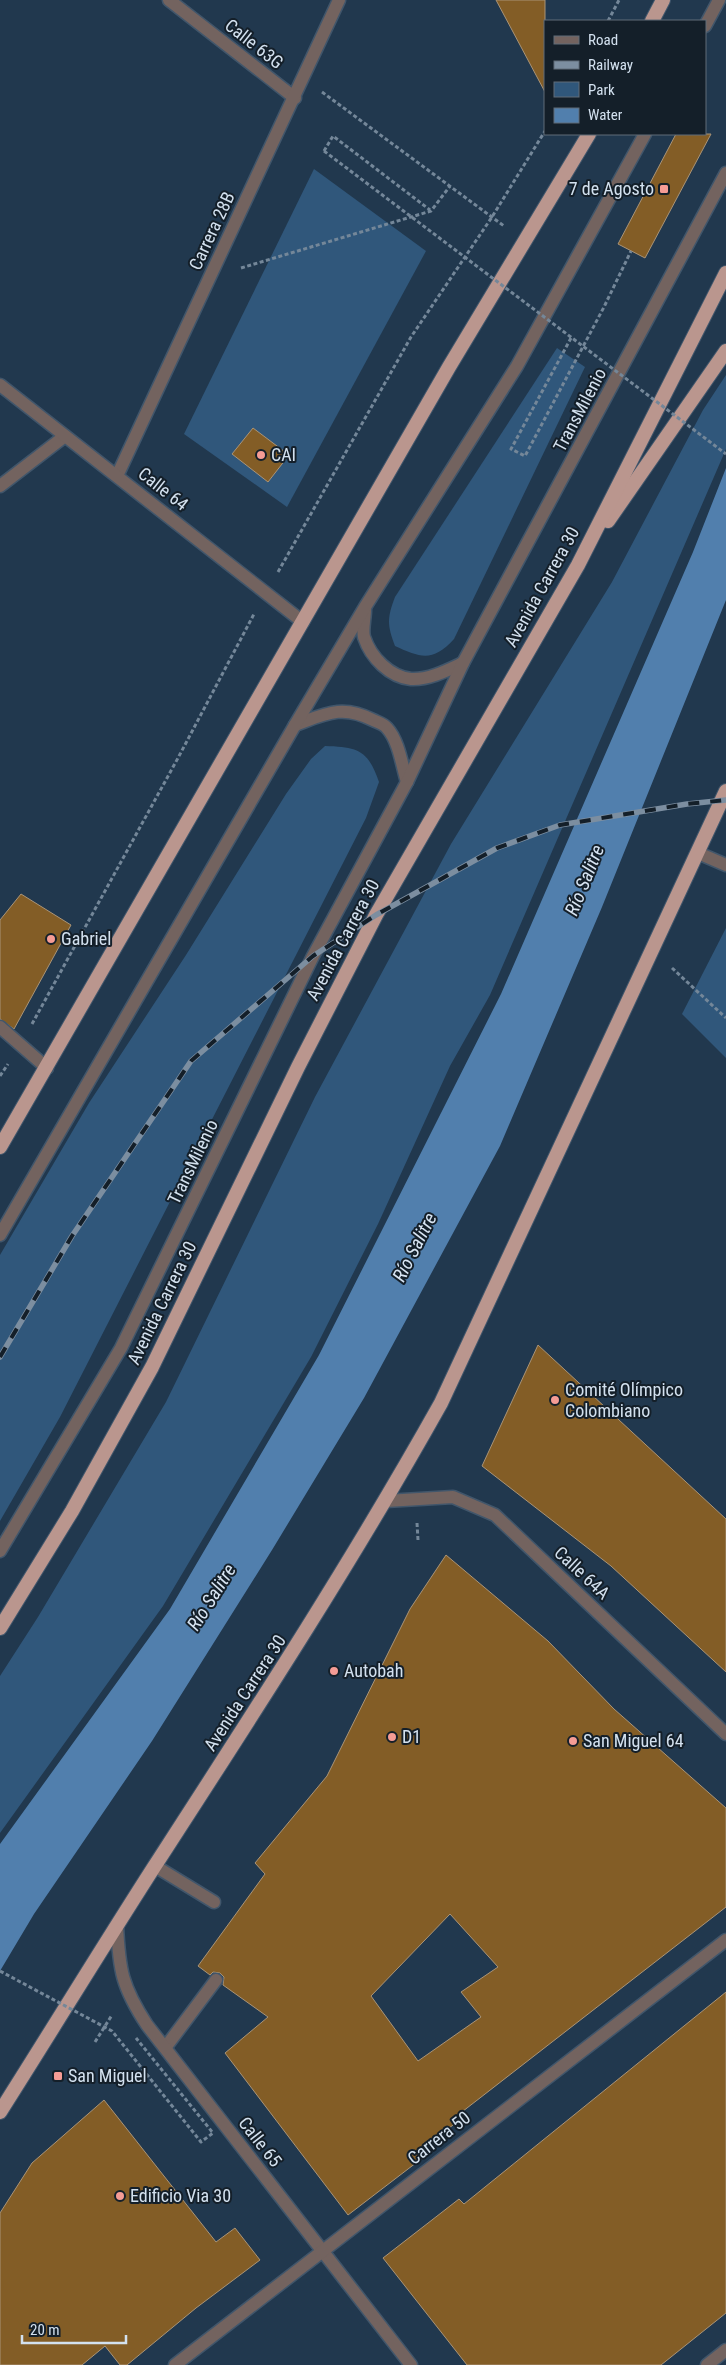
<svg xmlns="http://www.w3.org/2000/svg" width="726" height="2365" font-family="'Roboto Condensed',sans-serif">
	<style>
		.green { fill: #30577b }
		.water { fill: #517fad }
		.building { fill: #835d26; stroke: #aa9477; fill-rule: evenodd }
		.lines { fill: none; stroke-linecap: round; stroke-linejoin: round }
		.service-casing { stroke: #41566b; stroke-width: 15 }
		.minor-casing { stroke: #41566b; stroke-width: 15 }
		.tertiary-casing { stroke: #41566b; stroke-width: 15 }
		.trunk-casing { stroke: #41566b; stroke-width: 16 }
		.path { stroke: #748799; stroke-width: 3; stroke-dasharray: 4 2.5; stroke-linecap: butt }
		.service { stroke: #73635f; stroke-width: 12 }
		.minor { stroke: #73635f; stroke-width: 12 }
		.tertiary { stroke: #73635f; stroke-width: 12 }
		.trunk { stroke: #ba968e; stroke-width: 14 }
		.rail-casing { stroke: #7c8ea0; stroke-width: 5.5 }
		.rail { stroke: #141f29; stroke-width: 4; stroke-dasharray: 11; stroke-linecap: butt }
		.path-bridge { stroke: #748799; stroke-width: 3; stroke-dasharray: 4 2.5; stroke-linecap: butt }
		.poi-dot { fill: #f59c95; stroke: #141f29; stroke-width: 2 }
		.labels { text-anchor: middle; stroke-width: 4; stroke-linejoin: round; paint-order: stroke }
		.street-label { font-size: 18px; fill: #d3e1ef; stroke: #141f29 }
		.poi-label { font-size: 18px; fill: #d3e1ef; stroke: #141f29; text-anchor: start }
		.water-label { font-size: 19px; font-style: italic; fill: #d8e5f3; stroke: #141f29 }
	</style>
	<rect width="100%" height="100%" fill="#21384e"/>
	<g class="green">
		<path d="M 314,169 L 426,251 L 287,507 L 184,434 Z"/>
		<path d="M 557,348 L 585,367 L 454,639 C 433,662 421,658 395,646 C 387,625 387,618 395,597 Z"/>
		<path d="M 726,375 L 726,449 L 490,995 L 450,1066 L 378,1224 L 311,1357 L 163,1606 L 0,1833 L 0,1676 L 38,1617 L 166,1402 L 315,1097 L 451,844 L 612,582 L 703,410 Z"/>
		<path d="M 325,746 C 358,747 368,750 379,782 L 366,818 L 60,1417 L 0,1521 L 0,1255 L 89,1103 L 186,955 L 286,794 L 311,759 Z"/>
		<path d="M 726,928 L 726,1058 L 682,1014 Z"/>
	</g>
	<path class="water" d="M 726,468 L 726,600 L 602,907 L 500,1146 L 364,1398 L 272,1550 L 152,1741 L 34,1914 L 0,1971 L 0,1844 L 170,1609 L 319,1355 L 501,994 L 693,552 Z"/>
	<g class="building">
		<path d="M 496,0 L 545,0 L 545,92 Z"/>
		<path d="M 676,134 L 711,134 L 645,258 L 618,244 Z"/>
		<path d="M 253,428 L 289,455 L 268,482 L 232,454 Z"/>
		<path d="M 21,894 L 71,925 L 14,1029 L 0,1019 L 0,920 Z"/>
		<path d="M 538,1345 L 726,1519 L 726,1672 L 611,1566 L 482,1466 Z"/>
		<path d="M 446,1555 L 548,1641 L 614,1709 L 726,1808 L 726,1907 L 458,2115 L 461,2119 L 420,2150 L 425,2156 L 348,2215 L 225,2053 L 268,2017 L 223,1985 L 224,1977 L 220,1973 L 213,1972 L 210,1975 L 198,1966 L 265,1874 L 255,1863 L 327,1776 L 410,1609 ZM 450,1914 L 498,1967 L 461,1992 L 481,2017 L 418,2061 L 371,1996 Z"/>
		<path d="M 726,1992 L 726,2313 L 661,2365 L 467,2365 L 383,2258 L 459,2199 L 464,2204 Z"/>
		<path d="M 104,2100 L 216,2242 L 235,2228 L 260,2260 L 196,2308 L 127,2365 L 120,2365 L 105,2346 L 82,2365 L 0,2365 L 0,2213 L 32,2163 Z"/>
	</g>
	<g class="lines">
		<defs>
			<g id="service">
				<path d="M 705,26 L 719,0"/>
				<path d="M 365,610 C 365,618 362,630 364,637 C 371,658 390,677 411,679 C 429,680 448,670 463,663"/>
				<path d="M 295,725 C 325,714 342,704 373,720 C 377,722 384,724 387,728 C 399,741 402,766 407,782"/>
				<path d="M 698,853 L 726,865"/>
				<path d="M 0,1235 L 295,725 L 365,607 L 517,366 L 645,134"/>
				<path d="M 0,1551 L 121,1348 L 313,956 L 407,782 L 463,663 L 726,173"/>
				<path d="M 155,1866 L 214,1902"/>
				<path d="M 165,2048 L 216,1980"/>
			</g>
			<g id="minor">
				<path d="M 169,0 L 295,98"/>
				<path d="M 117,476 L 339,0"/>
				<path d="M 0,486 L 65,436"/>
				<path d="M 0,1027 L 47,1068"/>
				<path d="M 386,1501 L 453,1497 L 495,1515 L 726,1734"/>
				<path d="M 117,1925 C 119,1970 122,1987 147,2025 L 411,2365"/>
				<path d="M 175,2365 L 726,1940"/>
				<path d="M 707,2365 L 726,2350"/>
			</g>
			<path id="tertiary" d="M 0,385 L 303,622"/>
			<g id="trunk">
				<path d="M 652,21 L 663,0"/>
				<path d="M 608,521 L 726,351"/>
				<path d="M 0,1147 L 449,367 L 589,134"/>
				<path d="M 0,1628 L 72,1511 L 152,1367 L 298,1067 L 376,915 L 578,565 L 726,273"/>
				<path d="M 0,2112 C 52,2030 102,1948 154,1867 C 253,1714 352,1562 441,1403 L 726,791"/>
			</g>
		</defs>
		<use href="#service" class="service-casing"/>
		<use href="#minor" class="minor-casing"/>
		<use href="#tertiary" class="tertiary-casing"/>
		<use href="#trunk" class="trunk-casing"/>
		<g class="path">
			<path d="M 608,21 L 619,0"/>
			<path d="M 322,92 L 504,226"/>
			<path d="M 324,151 L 333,136 L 430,210"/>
			<path d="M 241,268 L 431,211 L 450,186"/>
			<path d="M 571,338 L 511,449 L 525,456 L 604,307 L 631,251"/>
			<path d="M 278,572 L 411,337 L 492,217 L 545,131"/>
			<path d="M 672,968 L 726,1018"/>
			<path d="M 32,1024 L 178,758 L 254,614"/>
			<path d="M 0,1076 L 8,1064"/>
			<path d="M 417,1523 L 418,1540"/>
			<path d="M 95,2042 L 112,2015"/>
		</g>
		<use href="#service" class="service"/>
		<use href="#minor" class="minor"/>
		<use href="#tertiary" class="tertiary"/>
		<use href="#trunk" class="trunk"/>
		<defs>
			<path id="rail" d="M 0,1357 L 72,1236 L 191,1061 L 313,956 L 376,915 L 497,848 L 560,825 L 687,804 L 726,800"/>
		</defs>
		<use href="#rail" class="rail-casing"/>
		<use href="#rail" class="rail"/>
		<g class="path-bridge">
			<path d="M 324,151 L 726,454"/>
			<path d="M 0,1971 L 112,2031 L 201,2142 L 213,2133 L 136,2038"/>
		</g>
	</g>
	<g class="poi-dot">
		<rect x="659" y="184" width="10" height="10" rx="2.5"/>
		<circle cx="261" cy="455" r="5"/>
		<circle cx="51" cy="939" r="5"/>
		<circle cx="555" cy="1400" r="5"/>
		<circle cx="334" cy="1671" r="5"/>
		<circle cx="392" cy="1737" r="5"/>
		<circle cx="573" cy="1741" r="5"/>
		<rect x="53" y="2071" width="10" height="10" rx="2.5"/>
		<circle cx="120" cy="2196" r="5"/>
	</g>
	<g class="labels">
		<g class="street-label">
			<text transform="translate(254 44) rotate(38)" y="6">Calle 63G</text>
			<text transform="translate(212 231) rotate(-65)" y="6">Carrera 28B</text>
			<text transform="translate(580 410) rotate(-62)" y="6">TransMilenio</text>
			<text transform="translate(163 489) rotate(38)" y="6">Calle 64</text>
			<text transform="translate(542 587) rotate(-61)" y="6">Avenida Carrera 30</text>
			<text transform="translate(343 940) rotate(-62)" y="6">Avenida Carrera 30</text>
			<text transform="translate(193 1162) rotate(-64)" y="6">TransMilenio</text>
			<text transform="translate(162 1303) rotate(-64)" y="6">Avenida Carrera 30</text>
			<text transform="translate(582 1573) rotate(43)" y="6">Calle 64A</text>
			<text transform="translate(245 1693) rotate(-57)" y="6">Avenida Carrera 30</text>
			<text transform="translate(439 2138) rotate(-38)" y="6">Carrera 50</text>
			<text transform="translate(260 2142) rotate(52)" y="6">Calle 65</text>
		</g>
		<g class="poi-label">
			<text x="654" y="195" text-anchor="end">7 de Agosto</text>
			<text x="271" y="461">CAI</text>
			<text x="61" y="945">Gabriel</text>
			<text x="565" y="1396">Comité Olímpico<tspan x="565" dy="21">Colombiano</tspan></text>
			<text x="344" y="1677">Autobah</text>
			<text x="402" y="1743">D1</text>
			<text x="583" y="1747">San Miguel 64</text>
			<text x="68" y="2082">San Miguel</text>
			<text x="130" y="2202">Edificio Via 30</text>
		</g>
		<g class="water-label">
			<text transform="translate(584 880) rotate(-68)" y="7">Río Salitre</text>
			<text transform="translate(414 1247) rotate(-63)" y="7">Río Salitre</text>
			<text transform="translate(211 1597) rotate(-58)" y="7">Río Salitre</text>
		</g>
	</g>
	<rect x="544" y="20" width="162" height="115" fill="#141f29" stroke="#606d78"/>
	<rect x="554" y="36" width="25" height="8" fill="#73635f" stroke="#606d78"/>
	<text x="588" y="45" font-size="15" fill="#d3e1ef">Road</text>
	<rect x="554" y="61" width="25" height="8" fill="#7c8ea0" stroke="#606d78"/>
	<text x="588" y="70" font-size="15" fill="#d3e1ef">Railway</text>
	<rect x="554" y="82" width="25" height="15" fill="#30577b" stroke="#606d78"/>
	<text x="588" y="95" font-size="15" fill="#d3e1ef">Park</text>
	<rect x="554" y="108" width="25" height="15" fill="#517fad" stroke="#606d78"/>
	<text x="588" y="120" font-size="15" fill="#d3e1ef">Water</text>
	<path d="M22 2335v8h104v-8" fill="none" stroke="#d3e1ef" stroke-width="2.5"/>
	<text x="30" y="2335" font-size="15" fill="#d3e1ef" stroke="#141f29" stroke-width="4" paint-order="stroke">20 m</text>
</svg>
